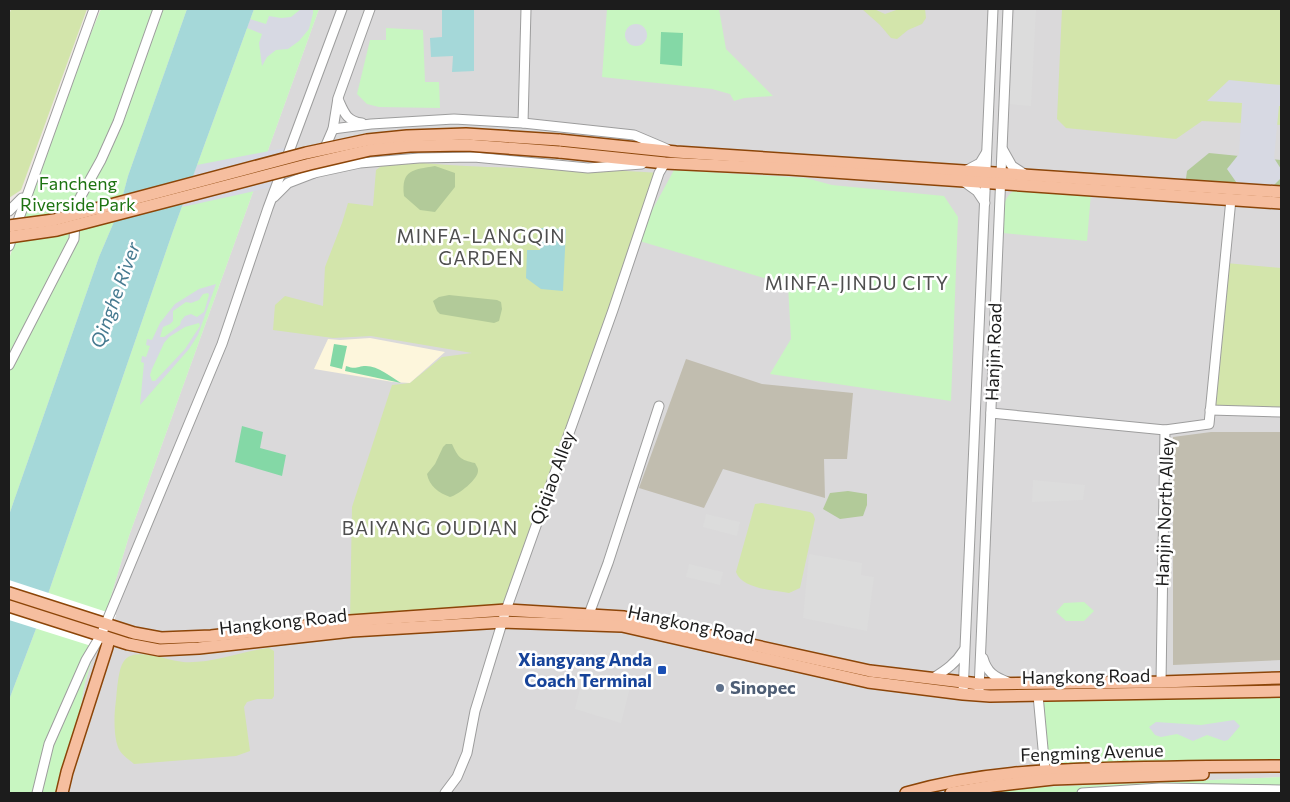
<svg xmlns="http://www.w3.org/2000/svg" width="1290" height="802" font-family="Commissioner,sans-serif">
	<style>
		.residential { fill: #dad9da }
		.education { fill: #fdf6dc }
		.construction { fill: #c1bdaf }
		.grass { fill: #d3e5ab }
		.forest { fill: #b2ca99 }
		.park { fill: #c8f6c1 }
		.pitch { fill: #84d8a6 }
		.parking { fill: #dcdcdc }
		.plaza { fill: #d7d9e3; fill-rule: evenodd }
		.water { fill: #a5d8d9 }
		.pier { fill: #fff }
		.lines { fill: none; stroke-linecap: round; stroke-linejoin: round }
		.minor-casing { stroke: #9d9d9d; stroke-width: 11 }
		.major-casing { stroke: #8c4508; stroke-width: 14 }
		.minor { stroke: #fff; stroke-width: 9 }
		.major { stroke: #f6be9f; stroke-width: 11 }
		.major-bridge-casing { stroke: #8c4508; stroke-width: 14; stroke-linecap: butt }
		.major-bridge { stroke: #f6be9f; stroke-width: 11 }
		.transit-dot { fill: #1a4fb4; stroke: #fff; stroke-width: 2 }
		.service-dot { fill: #5c6f8a; stroke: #fff; stroke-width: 2 }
		.labels { text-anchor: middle; stroke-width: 5; stroke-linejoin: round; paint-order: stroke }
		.park-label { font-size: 18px; fill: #1d7311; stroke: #fff }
		.street-label { font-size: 18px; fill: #1c1c1c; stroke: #fff }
		.transit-label { font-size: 18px; font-weight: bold; fill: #164399; stroke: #fff; text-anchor: end }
		.service-label { font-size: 18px; font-weight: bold; fill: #4e5e75; stroke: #fff; text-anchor: start }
		.neighbourhood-label { font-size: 19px; letter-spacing: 1px; fill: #4f4f4f; stroke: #fff }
		.water-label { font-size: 19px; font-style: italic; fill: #467a90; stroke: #fff }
	</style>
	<rect width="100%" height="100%" fill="#ede7e3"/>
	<path class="residential" d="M 319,9 L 1281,9 L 1281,777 L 1044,787 L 964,793 L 64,793 L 85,683 L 129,536 Z"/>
	<path class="education" d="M 370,338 L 445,352 L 410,383 L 393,382 L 314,369 L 328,339 L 340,340 Z"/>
	<g class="construction">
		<path d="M 686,359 L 762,384 L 853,393 L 847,459 L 824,459 L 825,498 L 723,469 L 704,508 L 639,488 Z"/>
		<path d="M 1211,432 L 1281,432 L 1281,660 L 1173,665 L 1173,437 Z"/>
	</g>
	<g class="grass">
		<path d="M 11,9 L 87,9 L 21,190 L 9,198 L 9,16 Z"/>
		<path d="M 862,9 L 874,9 L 885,14 L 899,9 L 925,9 L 926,18 L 922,24 L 908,30 L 897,39 L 891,38 L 880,25 Z"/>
		<path d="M 1062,9 L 1281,9 L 1281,125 L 1202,121 L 1176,139 L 1066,128 L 1057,119 Z"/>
		<path d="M 423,163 C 502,170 581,167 659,173 L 506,610 L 350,621 L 352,507 L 392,385 L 410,383 L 442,357 L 472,353 L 371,336 L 333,338 L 273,330 L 275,305 L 285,296 L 323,306 L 325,267 L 342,223 L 348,203 L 373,206 L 376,170 L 384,164 Z"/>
		<path d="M 1226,263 L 1281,268 L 1281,410 L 1213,408 Z"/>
		<path d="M 762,503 L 810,512 L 813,514 L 815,519 L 800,588 L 789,593 C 773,590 742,589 736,572 L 755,504 Z"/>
		<path d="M 269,648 L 274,651 L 274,696 L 272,699 L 257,699 L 247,702 L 244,707 L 250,751 L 236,756 L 134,764 C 130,760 123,756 120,751 C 114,742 114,720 115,709 C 117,698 117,670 124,661 C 135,646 168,661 183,662 C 212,664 241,651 269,648 Z"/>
	</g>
	<g class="forest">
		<path d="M 1209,153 L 1281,160 L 1281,192 L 1185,186 L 1187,171 Z"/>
		<path d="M 435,166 L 455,173 L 455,187 L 435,212 L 420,210 L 404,196 C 401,169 413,170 435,166 Z"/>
		<path d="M 449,295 L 497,300 L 501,302 L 502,309 L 499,321 L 494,323 L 440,314 L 437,311 L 433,301 L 439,297 Z"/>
		<path d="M 446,444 L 452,444 C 458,457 460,460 475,463 C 476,465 478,468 478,470 C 479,479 458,495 450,497 C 439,493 429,486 427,474 L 435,464 L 443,447 Z"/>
		<path d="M 848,491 L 867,494 L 867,505 L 863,516 L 840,519 L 823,509 L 830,493 Z"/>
	</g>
	<g class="park">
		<path d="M 101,9 L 187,9 L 128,176 L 119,210 L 99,257 L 9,515 L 9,259 L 73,77 Z"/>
		<path d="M 254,9 L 319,9 L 129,536 L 85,683 L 64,793 L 9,793 L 9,700 L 37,626 L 173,231 Z"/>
		<path d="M 607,9 L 719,9 L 726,49 L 773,96 L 744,98 L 734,101 L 730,94 L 712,89 L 602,77 Z"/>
		<path d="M 386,28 L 423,30 L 425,82 L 439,82 L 440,108 L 379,107 L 367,104 L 357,94 L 370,40 L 386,40 Z"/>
		<path d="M 674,170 L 806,178 L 832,185 L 944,196 L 958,217 L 951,401 L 770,374 L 791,339 L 788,285 L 636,240 Z"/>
		<path d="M 1020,187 L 1091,193 L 1087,241 L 1003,233 C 1004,212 999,197 1020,187 Z"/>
		<path d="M 1084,602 L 1094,611 L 1084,621 L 1066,621 L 1056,612 L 1064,603 Z"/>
		<path d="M 1281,690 L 1281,766 L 1045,770 L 1038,695 Z"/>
		<path d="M 1281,777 L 1281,793 L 965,793 L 1044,787 Z"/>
	</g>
	<g class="pitch">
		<path d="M 661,32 L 683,33 L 682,66 L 660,64 Z"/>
		<path d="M 334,344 L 347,346 L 342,369 L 330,366 Z"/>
		<path d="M 346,366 C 357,370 357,366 366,366 C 378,366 391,377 401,383 L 345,371 Z"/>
		<path d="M 242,426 L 263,432 L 260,448 L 286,455 L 282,476 L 235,462 Z"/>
	</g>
	<g class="parking">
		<path d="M 1015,9 L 1036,9 L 1031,106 L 1009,104 Z"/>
		<path d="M 1033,480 L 1085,485 L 1083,500 L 1032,502 Z"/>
		<path d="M 706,514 L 740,522 L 737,536 L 703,527 Z"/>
		<path d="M 809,554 L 862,563 L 861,575 L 874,577 L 867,631 L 803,618 Z"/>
		<path d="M 689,564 L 723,572 L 720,585 L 686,577 Z"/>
		<path d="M 581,670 L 631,683 L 621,723 L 575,709 L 580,689 L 576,687 Z"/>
	</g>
	<g class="plaza">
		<path d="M 301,9 L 313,9 L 313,13 L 309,29 L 299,41 L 288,49 L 276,50 L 267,57 L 262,66 L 259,43 L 262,34 L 247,28 L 250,19 L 266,24 L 269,16 L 281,18 L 291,17 Z"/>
		<circle cx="636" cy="35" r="11"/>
		<path d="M 1229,80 L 1281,85 L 1281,106 L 1279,106 L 1274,158 L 1281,169 L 1281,178 L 1268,191 L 1241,189 L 1227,169 L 1239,154 L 1242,103 L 1207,101 Z"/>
		<path d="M 290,147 L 277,186 L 182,207 L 197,165 Z"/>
		<path d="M 216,284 L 198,335 L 189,349 L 140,405 L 144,363 L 141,362 L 142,356 L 146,357 L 150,346 L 146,345 L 147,339 L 152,340 L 160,323 L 175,304 L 199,289 ZM 203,294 L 208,293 L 209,295 L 204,312 L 197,317 L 191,314 L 185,316 L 181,321 L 180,325 L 164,337 L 160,337 L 163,327 L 170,324 L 173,321 L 173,311 L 186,302 L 191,303 L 199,300 ZM 199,323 L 200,326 L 185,349 L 155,381 L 152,381 L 150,375 L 152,369 L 164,343 L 169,337 L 185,327 Z"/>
		<path d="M 1234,720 L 1240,726 L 1228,740 L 1224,741 L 1207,735 L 1193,741 L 1177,734 L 1161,737 L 1155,735 L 1149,727 L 1156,722 L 1201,725 Z"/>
	</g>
	<g class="water">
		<path d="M 187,9 L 254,9 L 173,231 L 37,626 L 9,700 L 9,515 L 99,257 L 119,210 L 128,176 Z"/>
		<path d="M 442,9 L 474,9 L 474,71 L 452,72 L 453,56 L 431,57 L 430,38 L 442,37 Z"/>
		<path d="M 541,228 L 566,229 L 563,291 L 541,289 L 526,278 L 527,250 L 540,250 Z"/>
	</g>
	<path class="pier" d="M 9,580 L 116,615 L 104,650 L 9,620 Z"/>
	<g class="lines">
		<defs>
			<g id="minor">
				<path d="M 370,9 L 338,98 L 333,129 L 314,173 L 360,163 L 419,158 L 474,157 L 588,168 L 642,164"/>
				<path d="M 338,99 C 344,112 346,121 362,123"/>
				<path d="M 523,123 L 526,9"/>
				<path d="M 333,129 L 371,124 L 454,119 L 523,123 L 634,135 L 667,149"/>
				<path d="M 1003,150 L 1012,166 L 1026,175"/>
				<path d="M 965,171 L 980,163 L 986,153"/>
				<path d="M 963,181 L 977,191 L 985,203"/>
				<path d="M 274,197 L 288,183 L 314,173"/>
				<path d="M 9,211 L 22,198"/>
				<path d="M 9,246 L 94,9"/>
				<path d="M 9,365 L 74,239 L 76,205 L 101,160 L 118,122 L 158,9"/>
				<path d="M 1210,410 L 1281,412"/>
				<path d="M 991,413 L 1165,430"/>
				<path d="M 589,614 L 608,563 L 659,406"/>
				<path d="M 983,658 C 987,672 994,677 1008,682"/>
				<path d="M 933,678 C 946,670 956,663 964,650"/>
				<path d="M 1161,682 L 1165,430 L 1209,424 L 1231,199"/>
				<path d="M 979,690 L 1008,9"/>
				<path d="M 963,694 L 993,9"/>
				<path d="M 1038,695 L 1045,770"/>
				<path d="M 37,793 L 49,744 L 86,660 L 101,635 L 222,344 L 268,208 L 342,9"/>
				<path d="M 445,793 L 457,777 L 467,753 L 475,711 L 506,610 L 613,310 L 659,173 L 665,163"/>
				<path d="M 1082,793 L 1160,788 L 1281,790"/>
			</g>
			<g id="major">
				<path d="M 559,140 L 676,152 L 1281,192"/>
				<path d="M 559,152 L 665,163 L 789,169 L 1281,203"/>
				<path d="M 9,593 L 134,633 L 161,638 L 211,636 L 350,621 L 506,610 L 624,617 L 870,671 L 979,684 L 1161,682 L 1281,678"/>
				<path d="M 9,606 L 128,644 L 159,650 L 199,648 L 352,631 L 503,622 L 622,626 L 868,682 L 963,694 L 990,696 L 1281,691"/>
				<path d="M 62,793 L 67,772 L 107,647 L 108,643 L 106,637"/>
				<path d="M 906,793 C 978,772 1046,770 1121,768 C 1174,767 1228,766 1281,766"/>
				<path d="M 951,793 L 992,786 L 1053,779 L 1203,774"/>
			</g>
		</defs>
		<use href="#minor" class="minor-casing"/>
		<use href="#major" class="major-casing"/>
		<use href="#minor" class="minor"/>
		<use href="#major" class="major"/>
		<defs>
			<g id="major-bridge">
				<path d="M 9,226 L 54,220 L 306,153 L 367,140 L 407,136 L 466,134 L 559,140"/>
				<path d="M 9,237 L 57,230 L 310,164 L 370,150 L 410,146 L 467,145 L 559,152"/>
			</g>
		</defs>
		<use href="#major-bridge" class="major-bridge-casing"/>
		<use href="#major-bridge" class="major-bridge"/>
	</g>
	<rect class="transit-dot" x="657" y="665" width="10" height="10" rx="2.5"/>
	<circle class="service-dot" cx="720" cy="688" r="5"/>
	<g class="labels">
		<g class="park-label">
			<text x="78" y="190">Fancheng<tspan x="78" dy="21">Riverside Park</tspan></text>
		</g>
		<g class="street-label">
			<text transform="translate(994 352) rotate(-88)" y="6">Hanjin Road</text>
			<text transform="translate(553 478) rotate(-70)" y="6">Qiqiao Alley</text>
			<text transform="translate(1165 512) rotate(-88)" y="6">Hanjin North Alley</text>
			<text transform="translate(283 622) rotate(-6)" y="6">Hangkong Road</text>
			<text transform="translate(691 625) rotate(12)" y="6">Hangkong Road</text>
			<text transform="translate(1086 677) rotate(-1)" y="6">Hangkong Road</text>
			<text transform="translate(1092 753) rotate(-2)" y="6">Fengming Avenue</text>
		</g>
		<g class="transit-label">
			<text x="652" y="666">Xiangyang Anda<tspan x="652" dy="21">Coach Terminal</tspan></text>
		</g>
		<g class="service-label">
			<text x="730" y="694">Sinopec</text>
		</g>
		<g class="neighbourhood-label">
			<text x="481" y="243">MINFA-LANGQIN<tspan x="481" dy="22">GARDEN</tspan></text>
			<text x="857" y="290">MINFA-JINDU CITY</text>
			<text x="430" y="535">BAIYANG OUDIAN</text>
		</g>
		<g class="water-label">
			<text transform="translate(115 295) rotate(-70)" y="7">Qinghe River</text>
		</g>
	</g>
	<rect width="1290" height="802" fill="none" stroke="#1c1c1c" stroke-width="20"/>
</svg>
